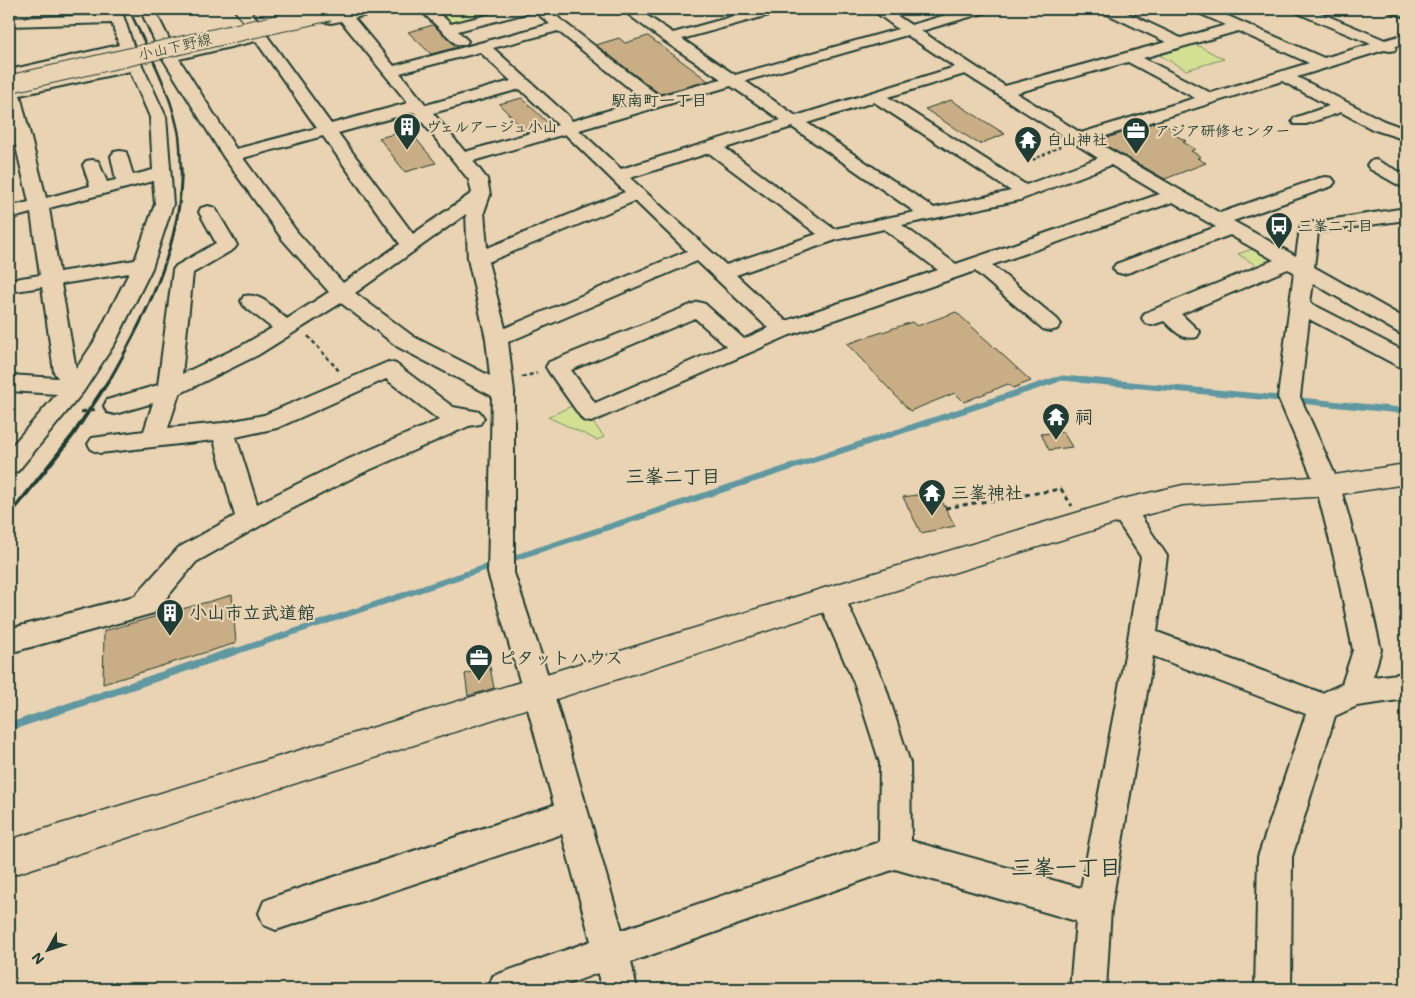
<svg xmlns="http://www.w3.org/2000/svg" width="1415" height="998" font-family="Mali,'Klee One',sans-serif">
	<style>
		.green { fill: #d3e093; stroke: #798e64 }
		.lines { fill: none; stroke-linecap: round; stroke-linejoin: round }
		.stream-far2 { stroke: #5f98a1; stroke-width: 5 }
		.stream-far1 { stroke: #5f98a1; stroke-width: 6 }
		.stream { stroke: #5f98a1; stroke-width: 8 }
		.building { fill: #c8ad85; stroke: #1f3d34 }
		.minor-casing { stroke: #1f3d34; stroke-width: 4 }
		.tertiary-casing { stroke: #1f3d34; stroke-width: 3 }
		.secondary-casing { stroke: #1f3d34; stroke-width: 3 }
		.path-far2 { stroke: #1f3d34; stroke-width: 2; stroke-dasharray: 3 2.5; stroke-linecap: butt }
		.path-far1 { stroke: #1f3d34; stroke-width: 2.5; stroke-dasharray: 4 3; stroke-linecap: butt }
		.path { stroke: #1f3d34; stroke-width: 3; stroke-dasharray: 5 4; stroke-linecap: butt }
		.minor { fill: #e9d3b2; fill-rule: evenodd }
		.tertiary { fill: #e9d3b2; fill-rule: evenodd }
		.secondary { fill: #e9d3b2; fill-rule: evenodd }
		.rail-far2 { stroke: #1f3d34; stroke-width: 2.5 }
		.rail-far1 { stroke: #1f3d34; stroke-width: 3 }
		.rail { stroke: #1f3d34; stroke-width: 4 }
		.secondary-bridge-casing { stroke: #1f3d34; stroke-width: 19; stroke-linecap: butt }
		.secondary-bridge { stroke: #e9d3b2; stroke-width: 17 }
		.labels { text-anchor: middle; stroke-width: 4.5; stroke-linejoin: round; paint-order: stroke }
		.far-street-label { font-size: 15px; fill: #1f3d34; stroke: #e9d3b2 }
		.far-poi-label { font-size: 15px; font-weight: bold; fill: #1f3d34; stroke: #e9d3b2; text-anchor: start }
		.far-neighbourhood-label { font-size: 16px; font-weight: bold; fill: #1f3d34; stroke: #e9d3b2 }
		.poi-label { font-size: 18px; font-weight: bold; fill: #1f3d34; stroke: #e9d3b2; text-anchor: start }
		.neighbourhood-label { font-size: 19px; font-weight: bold; fill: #1f3d34; stroke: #e9d3b2 }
		.near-neighbourhood-label { font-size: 22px; font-weight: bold; fill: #1f3d34; stroke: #e9d3b2 }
	</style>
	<rect width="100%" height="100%" fill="#e9d3b2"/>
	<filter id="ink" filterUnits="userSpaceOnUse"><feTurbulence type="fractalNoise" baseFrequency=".02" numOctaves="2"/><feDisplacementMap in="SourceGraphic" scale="10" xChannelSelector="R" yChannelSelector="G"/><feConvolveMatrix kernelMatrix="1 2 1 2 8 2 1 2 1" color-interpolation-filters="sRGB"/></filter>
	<g filter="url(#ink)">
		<g class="green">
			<path d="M 433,9 L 523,9 L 452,26 Z"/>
			<path d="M 1191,42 L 1224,59 L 1186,70 L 1154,52 Z"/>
			<path d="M 1258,247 L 1281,261 L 1262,269 L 1238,254 Z"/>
			<path d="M 578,403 L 604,437 L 597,440 L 548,417 Z"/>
		</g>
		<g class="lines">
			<path class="stream-far2" d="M 1053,381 L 1062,378 L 1095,381"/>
			<g class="stream-far1">
				<path d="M 1082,380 L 1285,399"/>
				<path d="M 1295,400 L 1406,411"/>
				<path d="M 508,560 L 1056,380"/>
				<path d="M 231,653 L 496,564"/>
			</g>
			<path class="stream" d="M 9,727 L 235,651"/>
		</g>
		<g class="building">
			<path d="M 433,25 L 455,45 L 458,47 L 431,54 L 408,32 Z"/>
			<path d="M 648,36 L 699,74 L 708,81 L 660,94 L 596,45 L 619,38 L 625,43 Z"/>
			<path d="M 522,98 L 550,125 L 526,132 L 499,104 Z"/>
			<path d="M 951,100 L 1005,134 L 979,144 L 925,109 Z"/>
			<path d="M 1159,121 L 1179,133 L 1175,135 L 1186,141 L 1183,142 L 1195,149 L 1191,151 L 1201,157 L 1197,158 L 1206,163 L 1165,179 L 1098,141 Z"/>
			<path d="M 409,130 L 436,163 L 405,172 L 379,138 Z"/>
			<path d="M 956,312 L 1031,381 L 1013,388 L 1008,384 L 964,402 L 955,393 L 910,411 L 847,344 L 912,322 L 917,326 Z"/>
			<path d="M 1063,432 L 1072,447 L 1049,450 L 1041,434 Z"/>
			<path d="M 937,492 L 955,526 L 921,533 L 903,497 Z"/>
			<path d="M 232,595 L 236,643 L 103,684 L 104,631 Z"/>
			<path d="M 490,667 L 494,688 L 468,696 L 465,674 Z"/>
		</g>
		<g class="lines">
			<defs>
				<g id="minor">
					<path d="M 107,9 L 121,9 L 134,48 L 166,117 L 173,204 L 152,268 L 115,343 L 83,392 L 18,471 L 9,474 L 9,449 L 57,394 L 9,391 L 9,375 L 58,378 L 54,372 L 42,287 L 9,292 L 9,280 L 40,275 L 31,213 L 9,219 L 9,207 L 29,202 L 9,117 L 9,88 L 126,62 L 122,54 L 9,80 L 9,70 L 119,45 L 112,23 L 9,26 L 9,18 L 109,15 ZM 130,71 L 150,117 L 153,170 L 133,175 L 126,152 L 120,151 L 114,152 L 111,156 L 116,180 L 107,182 L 98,161 L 92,160 L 86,161 L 83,165 L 90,186 L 46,198 L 20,95 ZM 153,181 L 155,204 L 135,260 L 59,272 L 49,208 ZM 129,273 L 94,342 L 76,369 L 61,284 Z"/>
					<path d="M 140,9 L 154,9 L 175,51 L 259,32 L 265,33 L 331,124 L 408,103 L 341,21 L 331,23 L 326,22 L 324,19 L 326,16 L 357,9 L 381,9 L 379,12 L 354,18 L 394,66 L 550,24 L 534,11 L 458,31 L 468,41 L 466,44 L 456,44 L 419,9 L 434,9 L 451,24 L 512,9 L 547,9 L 659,96 L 721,79 L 664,41 L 621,9 L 637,9 L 673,33 L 760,9 L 782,9 L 780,12 L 682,39 L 735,75 L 898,29 L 871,9 L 887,9 L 911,25 L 967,9 L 989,9 L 987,12 L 921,31 L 1005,86 L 1166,42 L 1103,12 L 1101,9 L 1119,9 L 1181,38 L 1226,25 L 1196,12 L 1194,9 L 1212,9 L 1324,58 L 1371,44 L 1295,12 L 1293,9 L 1311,9 L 1385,40 L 1406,34 L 1406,43 L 1396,46 L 1395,50 L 1390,51 L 1384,50 L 1297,77 L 1384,121 L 1406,129 L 1406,140 L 1372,129 L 1341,112 L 1306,124 L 1294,124 L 1292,121 L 1294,118 L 1329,106 L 1282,81 L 1093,140 L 1220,213 L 1320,178 L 1326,177 L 1332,178 L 1335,182 L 1332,186 L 1233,221 L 1296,256 L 1300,228 L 1302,224 L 1406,208 L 1406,220 L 1318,232 L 1314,267 L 1406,319 L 1406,335 L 1399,333 L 1313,283 L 1310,303 L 1406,352 L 1406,368 L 1398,366 L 1309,319 L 1300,397 L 1340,486 L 1361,561 L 1381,650 L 1373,677 L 1406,673 L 1406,699 L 1357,706 L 1335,716 L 1292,857 L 1291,989 L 1255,989 L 1258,857 L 1306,714 L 1153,656 L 1111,909 L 1106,989 L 1070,989 L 1076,921 L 895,869 L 631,962 L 637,989 L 601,989 L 598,973 L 555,989 L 488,989 L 493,976 L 591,941 L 562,834 L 276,930 L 264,925 L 259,913 L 264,901 L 276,896 L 554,805 L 523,691 L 488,573 L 492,396 L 398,347 L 341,303 L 258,355 L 179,394 L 168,428 L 223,423 L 264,415 L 388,362 L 396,364 L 453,407 L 480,412 L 484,418 L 480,424 L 469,426 L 360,474 L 274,518 L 196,562 L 154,613 L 9,653 L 9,629 L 135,596 L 178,548 L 235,516 L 214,440 L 100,453 L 92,450 L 88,444 L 92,438 L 144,431 L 153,403 L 115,414 L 107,412 L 104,406 L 107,400 L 158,385 L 173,270 L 176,266 L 216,243 L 199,212 L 201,208 L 208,206 L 215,208 L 237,245 L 234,249 L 193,273 L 182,374 L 243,345 L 272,328 L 244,306 L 241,301 L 244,296 C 261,292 274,309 287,319 L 329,292 L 283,240 L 223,156 L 162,57 ZM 558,31 L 644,100 L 572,121 L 566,114 L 493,48 ZM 1238,31 L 1309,63 L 1211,93 L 1143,58 ZM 907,35 L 955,67 L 796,116 L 745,81 ZM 256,41 L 317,128 L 236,149 L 179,59 ZM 480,52 L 511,81 L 426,105 L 400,73 ZM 1128,62 L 1195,98 L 1081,133 L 1016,93 ZM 965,74 L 1098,158 L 1026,185 L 888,97 ZM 731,86 L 781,120 L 621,169 L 579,130 ZM 520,89 L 558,125 L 465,152 L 433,113 ZM 874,102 L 1011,191 L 934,208 L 807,123 ZM 414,112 L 469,180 L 472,193 L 413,234 L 338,133 ZM 792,127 L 915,212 L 834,229 L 725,148 ZM 565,134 L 625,192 L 487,248 L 484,212 L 490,195 L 487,179 L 473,161 ZM 323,136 L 400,244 L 343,283 L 297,232 L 243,158 ZM 709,153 L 817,234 L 726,265 L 630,178 ZM 1111,165 L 1160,194 L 956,264 L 902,225 L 1020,200 ZM 635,201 L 687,251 L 505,328 L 488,262 ZM 1173,202 L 1216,227 L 1116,264 L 1113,268 L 1116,272 L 1123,274 L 1130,272 L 1230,235 L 1274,260 L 1145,313 L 1142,318 L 1145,323 L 1152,325 L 1164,321 C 1174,330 1182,341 1197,337 L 1200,332 L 1181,314 L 1288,269 L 1294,272 L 1278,397 L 1316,486 L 1335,561 L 1353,650 L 1342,684 L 1322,693 L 1157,632 L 1167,556 L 1132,503 L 1123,500 L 1114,503 L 1110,510 L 1141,557 L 1128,639 L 1081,888 L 911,841 L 910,763 L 885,685 L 841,590 L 831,587 L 821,590 L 817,598 L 855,685 L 880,763 L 879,842 L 622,930 L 553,691 L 514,573 L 514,392 L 508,342 L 697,261 L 768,328 L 744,339 L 705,304 L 698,302 L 549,362 L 546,367 L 549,372 L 583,420 L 591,422 L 790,335 L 975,271 L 1043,329 L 1050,331 L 1057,329 L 1061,324 L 1057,319 L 992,265 ZM 466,214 L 468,259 L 486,339 L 490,376 L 414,337 L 355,293 ZM 884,229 L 938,270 L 786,321 L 736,275 L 836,240 ZM 695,318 L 726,346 L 595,403 L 571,370 ZM 386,379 L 439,420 L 342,462 L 257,504 L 236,437 L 277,428 Z"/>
					<path d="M 234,9 L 248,9 L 259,21 L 257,24 C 246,27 240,17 234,9 Z"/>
					<path d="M 1388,9 L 1406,9 L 1406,17 L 1390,12 Z"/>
					<path d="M 1376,160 L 1406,175 L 1406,187 L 1400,186 L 1370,169 L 1367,165 L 1370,161 Z"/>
				</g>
				<path id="tertiary" d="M 1406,464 L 1406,484 L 1328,496 L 1183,505 L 1123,521 L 831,610 L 9,876 L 9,840 L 831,586 L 1123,499 L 1183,485 L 1328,476 Z"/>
				<path id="secondary" d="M 324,9 L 350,9 L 347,12 L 329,17 L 324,15 L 321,12 Z"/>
			</defs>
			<use href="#minor" class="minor-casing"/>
			<use href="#tertiary" class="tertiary-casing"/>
			<use href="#secondary" class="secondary-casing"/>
			<path class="path-far2" d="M 1033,160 L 1061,146"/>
			<g class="path-far1">
				<path d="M 308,336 L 340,372"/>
				<path d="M 522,377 L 537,373"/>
			</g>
			<g class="path">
				<path d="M 81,412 L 97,409"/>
				<path d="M 945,508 L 1061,489 L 1072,506"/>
			</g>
			<use href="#minor" class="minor"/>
			<use href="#tertiary" class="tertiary"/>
			<use href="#secondary" class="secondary"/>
			<path class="rail-far2" d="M 129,9 C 146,47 168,85 177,126 C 181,139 180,154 181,168"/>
			<path class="rail-far1" d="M 109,381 C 140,326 170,269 179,205 C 180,192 182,180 181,167"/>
			<path class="rail" d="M 9,516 L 73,435 L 109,380"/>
			<defs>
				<path id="secondary-bridge" d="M 9,84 L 329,12"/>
			</defs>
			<use href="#secondary-bridge" class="secondary-bridge-casing"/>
			<use href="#secondary-bridge" class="secondary-bridge"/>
		</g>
	</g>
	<defs>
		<symbol id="building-pin" viewBox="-11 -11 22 30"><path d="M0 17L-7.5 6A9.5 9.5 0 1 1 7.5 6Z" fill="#1f3d34" stroke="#e9d3b2"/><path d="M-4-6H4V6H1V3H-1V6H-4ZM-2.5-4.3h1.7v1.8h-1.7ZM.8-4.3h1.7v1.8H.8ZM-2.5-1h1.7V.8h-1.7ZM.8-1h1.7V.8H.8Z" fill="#fff"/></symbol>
		<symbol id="office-pin" viewBox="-11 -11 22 30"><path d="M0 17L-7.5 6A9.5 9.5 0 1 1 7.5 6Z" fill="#1f3d34" stroke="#e9d3b2"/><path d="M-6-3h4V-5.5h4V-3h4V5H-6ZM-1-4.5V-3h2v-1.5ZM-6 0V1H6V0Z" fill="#fff"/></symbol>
		<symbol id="temple-pin" viewBox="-11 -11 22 30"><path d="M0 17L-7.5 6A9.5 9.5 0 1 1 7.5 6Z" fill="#1f3d34" stroke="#e9d3b2"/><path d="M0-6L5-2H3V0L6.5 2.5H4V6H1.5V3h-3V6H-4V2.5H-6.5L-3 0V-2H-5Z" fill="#fff"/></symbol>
		<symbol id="bus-pin" viewBox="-11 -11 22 30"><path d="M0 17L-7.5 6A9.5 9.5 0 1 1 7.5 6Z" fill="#1f3d34" stroke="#e9d3b2"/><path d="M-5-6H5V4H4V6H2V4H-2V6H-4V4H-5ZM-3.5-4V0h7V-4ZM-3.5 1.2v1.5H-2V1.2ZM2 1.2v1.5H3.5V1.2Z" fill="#fff"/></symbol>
	</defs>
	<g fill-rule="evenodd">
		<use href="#building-pin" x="391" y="111" width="32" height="43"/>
		<use href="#office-pin" x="1120" y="115" width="32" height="43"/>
		<use href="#temple-pin" x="1012" y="124" width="32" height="43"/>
		<use href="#bus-pin" x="1263" y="210" width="32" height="43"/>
		<use href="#temple-pin" x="1040" y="401" width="32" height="43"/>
		<use href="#temple-pin" x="916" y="477" width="32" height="43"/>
		<use href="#building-pin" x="154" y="597" width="32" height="43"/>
		<use href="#office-pin" x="463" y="642" width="32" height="43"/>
	</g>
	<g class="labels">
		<g class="far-street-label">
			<text transform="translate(175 47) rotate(-13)" y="5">小山下野線</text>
		</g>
		<g class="far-poi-label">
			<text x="426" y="132">ヴェルアージュ小山</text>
			<text x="1155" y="136">アジア研修センター</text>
			<text x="1047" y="145">白山神社</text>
			<text x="1298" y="231">三峯二丁目</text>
		</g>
		<g class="far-neighbourhood-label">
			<text x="659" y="106">駅南町一丁目</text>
		</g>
		<g class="poi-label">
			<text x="1075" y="423">祠</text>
			<text x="951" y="499">三峯神社</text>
			<text x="189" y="619">小山市立武道館</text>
			<text x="498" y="664">ピタットハウス</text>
		</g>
		<g class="neighbourhood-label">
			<text x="673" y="483">三峯二丁目</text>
		</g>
		<g class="near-neighbourhood-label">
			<text x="1066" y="875">三峯一丁目</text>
		</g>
	</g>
	<rect width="1415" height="998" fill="none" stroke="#e9d3b2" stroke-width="30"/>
	<rect x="15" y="15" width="1385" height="968" fill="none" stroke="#1f3d34" stroke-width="2" filter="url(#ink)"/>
	<g transform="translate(48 950) rotate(230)" stroke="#e9d3b2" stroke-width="4" paint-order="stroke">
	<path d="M0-4L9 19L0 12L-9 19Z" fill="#1f3d34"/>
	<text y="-8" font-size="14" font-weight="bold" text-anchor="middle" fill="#1f3d34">N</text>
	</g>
</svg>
